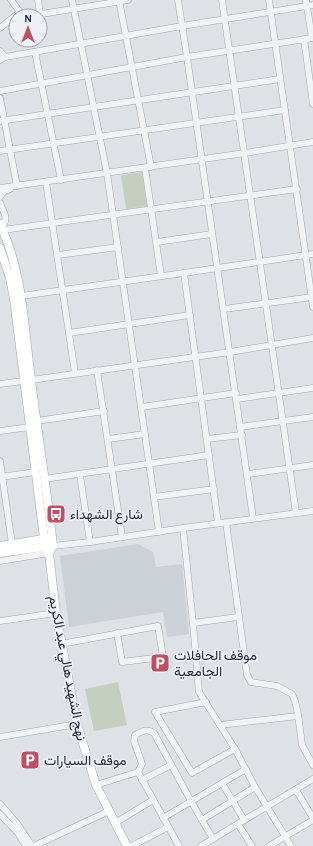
<svg xmlns="http://www.w3.org/2000/svg" width="313" height="846" font-family="'Alegreya Sans',Vazirmatn,sans-serif">
	<style>
		.built { fill: #ccd0d7 }
		.green { fill: #c4cfc0 }
		.lines { fill: none; stroke-linecap: round; stroke-linejoin: round }
		.minor-casing { stroke: #a4a8af; stroke-width: 7 }
		.major-casing { stroke: #9ea6b0; stroke-width: 9 }
		.minor { stroke: #f0f2f4; stroke-width: 6 }
		.major { stroke: #fff; stroke-width: 8 }
		.labels { text-anchor: middle; stroke-width: 3.5; stroke-linejoin: round; paint-order: stroke }
		.poi-label { font-size: 14px; fill: #29303b; stroke: #edf0f4; text-anchor: start }
		.street-label { font-size: 14px; fill: #29303b; stroke: #edf0f4 }
	</style>
	<rect width="100%" height="100%" fill="#dee1e6"/>
	<path class="built" d="M 138,544 L 153,552 L 156,567 L 182,564 L 189,634 L 167,637 L 163,612 L 69,627 L 60,556 Z"/>
	<g class="green">
		<path d="M 142,172 L 147,206 L 126,209 L 121,175 Z"/>
		<path d="M 118,682 L 127,725 L 94,731 L 85,689 Z"/>
	</g>
	<g class="lines">
		<defs>
			<g id="minor">
				<path d="M 11,0 L 20,12 L 29,16 L 128,0"/>
				<path d="M 38,0 L 40,14"/>
				<path d="M 72,0 L 107,173 L 159,532"/>
				<path d="M 119,0 L 151,167"/>
				<path d="M 178,0 L 187,57 L 253,518"/>
				<path d="M 222,0 L 296,513"/>
				<path d="M 269,0 L 313,307"/>
				<path d="M 306,0 L 312,38"/>
				<path d="M 0,28 L 20,12"/>
				<path d="M 304,39 L 313,104"/>
				<path d="M 0,51 L 5,57"/>
				<path d="M 35,52 L 61,180"/>
				<path d="M 0,60 L 5,57 L 182,26 L 313,5"/>
				<path d="M 0,91 L 187,57 L 313,38"/>
				<path d="M 0,98 L 17,186"/>
				<path d="M 0,121 L 280,79"/>
				<path d="M 0,151 L 285,110"/>
				<path d="M 145,168 L 161,276"/>
				<path d="M 46,182 L 75,373"/>
				<path d="M 0,188 L 245,153 L 313,142"/>
				<path d="M 0,197 L 3,192 L 10,189"/>
				<path d="M 0,203 C 4,214 9,217 2,228"/>
				<path d="M 3,230 L 297,189"/>
				<path d="M 157,242 L 212,234"/>
				<path d="M 58,255 L 118,247"/>
				<path d="M 184,273 L 218,523"/>
				<path d="M 21,296 L 184,273 L 313,254"/>
				<path d="M 224,309 L 312,297"/>
				<path d="M 69,333 L 190,315"/>
				<path d="M 97,370 L 122,537"/>
				<path d="M 31,380 L 230,352 L 313,338"/>
				<path d="M 0,384 L 23,381"/>
				<path d="M 237,399 L 313,388"/>
				<path d="M 142,407 L 236,393"/>
				<path d="M 37,421 L 104,411"/>
				<path d="M 240,427 L 313,417"/>
				<path d="M 0,431 L 30,427"/>
				<path d="M 108,439 L 145,434"/>
				<path d="M 207,439 L 242,435"/>
				<path d="M 0,461 L 12,544"/>
				<path d="M 248,474 L 313,465"/>
				<path d="M 80,475 L 90,542"/>
				<path d="M 0,477 L 36,472"/>
				<path d="M 44,479 L 209,455"/>
				<path d="M 154,497 L 214,489"/>
				<path d="M 226,522 L 247,675 L 251,682 L 277,686 L 292,694 L 295,701 L 298,714 L 302,745 L 313,765"/>
				<path d="M 183,528 L 193,623 L 199,692 L 235,749 L 255,787 L 291,846"/>
				<path d="M 53,546 L 90,542 L 183,528 L 313,511"/>
				<path d="M 0,561 L 49,553"/>
				<path d="M 0,621 L 56,613"/>
				<path d="M 193,623 L 238,617"/>
				<path d="M 61,644 L 158,626 L 163,657 L 122,662 L 117,633"/>
				<path d="M 206,702 L 155,712 L 192,773 L 235,749"/>
				<path d="M 220,725 L 298,716"/>
				<path d="M 0,737 L 77,724"/>
				<path d="M 138,772 L 179,846"/>
				<path d="M 142,780 L 171,765"/>
				<path d="M 222,783 L 244,820"/>
				<path d="M 96,785 L 138,772 L 142,764 L 134,741 L 135,735 C 142,731 147,728 154,733 L 191,801 L 213,839"/>
				<path d="M 296,790 L 313,818"/>
				<path d="M 0,804 L 16,822 L 32,846"/>
				<path d="M 0,814 L 18,833 L 26,846"/>
				<path d="M 163,818 L 246,769"/>
				<path d="M 202,820 L 255,787"/>
				<path d="M 115,823 L 153,800"/>
				<path d="M 238,824 L 252,846"/>
				<path d="M 34,846 L 109,811"/>
				<path d="M 132,846 L 168,827"/>
				<path d="M 201,846 L 313,779"/>
				<path d="M 269,846 L 313,820"/>
			</g>
			<g id="major">
				<path d="M 0,224 C 23,273 24,327 31,380 C 38,436 47,490 53,546 L 49,553"/>
				<path d="M 0,248 L 10,278 L 14,299 L 45,546 L 49,553 L 56,613 L 77,724 L 96,785 L 127,846"/>
				<path d="M 0,546 L 49,538"/>
				<path d="M 0,553 L 51,546"/>
			</g>
		</defs>
		<use href="#minor" class="minor-casing"/>
		<use href="#major" class="major-casing"/>
		<use href="#minor" class="minor"/>
		<use href="#major" class="major"/>
	</g>
	<defs>
		<symbol id="bus-square" viewBox="-11 -11 22 22"><rect x="-9" y="-9" width="18" height="18" rx="4" fill="#be4f64" stroke="#edf0f4"/><path d="M-5-6H5V4H4V6H2V4H-2V6H-4V4H-5ZM-3.5-4V0h7V-4ZM-3.5 1.2v1.5H-2V1.2ZM2 1.2v1.5H3.5V1.2Z" fill="#fff"/></symbol>
		<symbol id="parking-square" viewBox="-11 -11 22 22"><rect x="-9" y="-9" width="18" height="18" rx="4" fill="#be4f64" stroke="#edf0f4"/><path d="M-3.5-5.5H1a3.5 3.5 0 0 1 0 7H-1V5.5H-3.5ZM-1-3.4V-.6H.8a1.4 1.4 0 0 0 0-2.8Z" fill="#fff"/></symbol>
	</defs>
	<g fill-rule="evenodd">
		<use href="#bus-square" x="45" y="503" width="22" height="22"/>
		<use href="#parking-square" x="149" y="652" width="22" height="22"/>
		<use href="#parking-square" x="19" y="749" width="22" height="22"/>
	</g>
	<g class="labels">
		<g class="poi-label">
			<text x="70" y="519">شارع الشهداء</text>
			<text x="174" y="660">موقف الحافلات<tspan x="174" dy="16">الجامعية</tspan></text>
			<text x="44" y="765">موقف السيارات</text>
		</g>
		<g class="street-label">
			<text transform="translate(68 668) rotate(79)" y="5">نهج الشهيد هالي عبد الكريم</text>
		</g>
	</g>
	<g transform="translate(28 28)"><circle r="19" fill="#edf0f4" stroke="#9fa3aa"/>
	<path d="M0-3L7 15L0 10L-7 15Z" fill="#be4f64"/>
	<text y="-6" font-size="11" font-weight="bold" text-anchor="middle" fill="#29303b">N</text>
	</g>
</svg>
